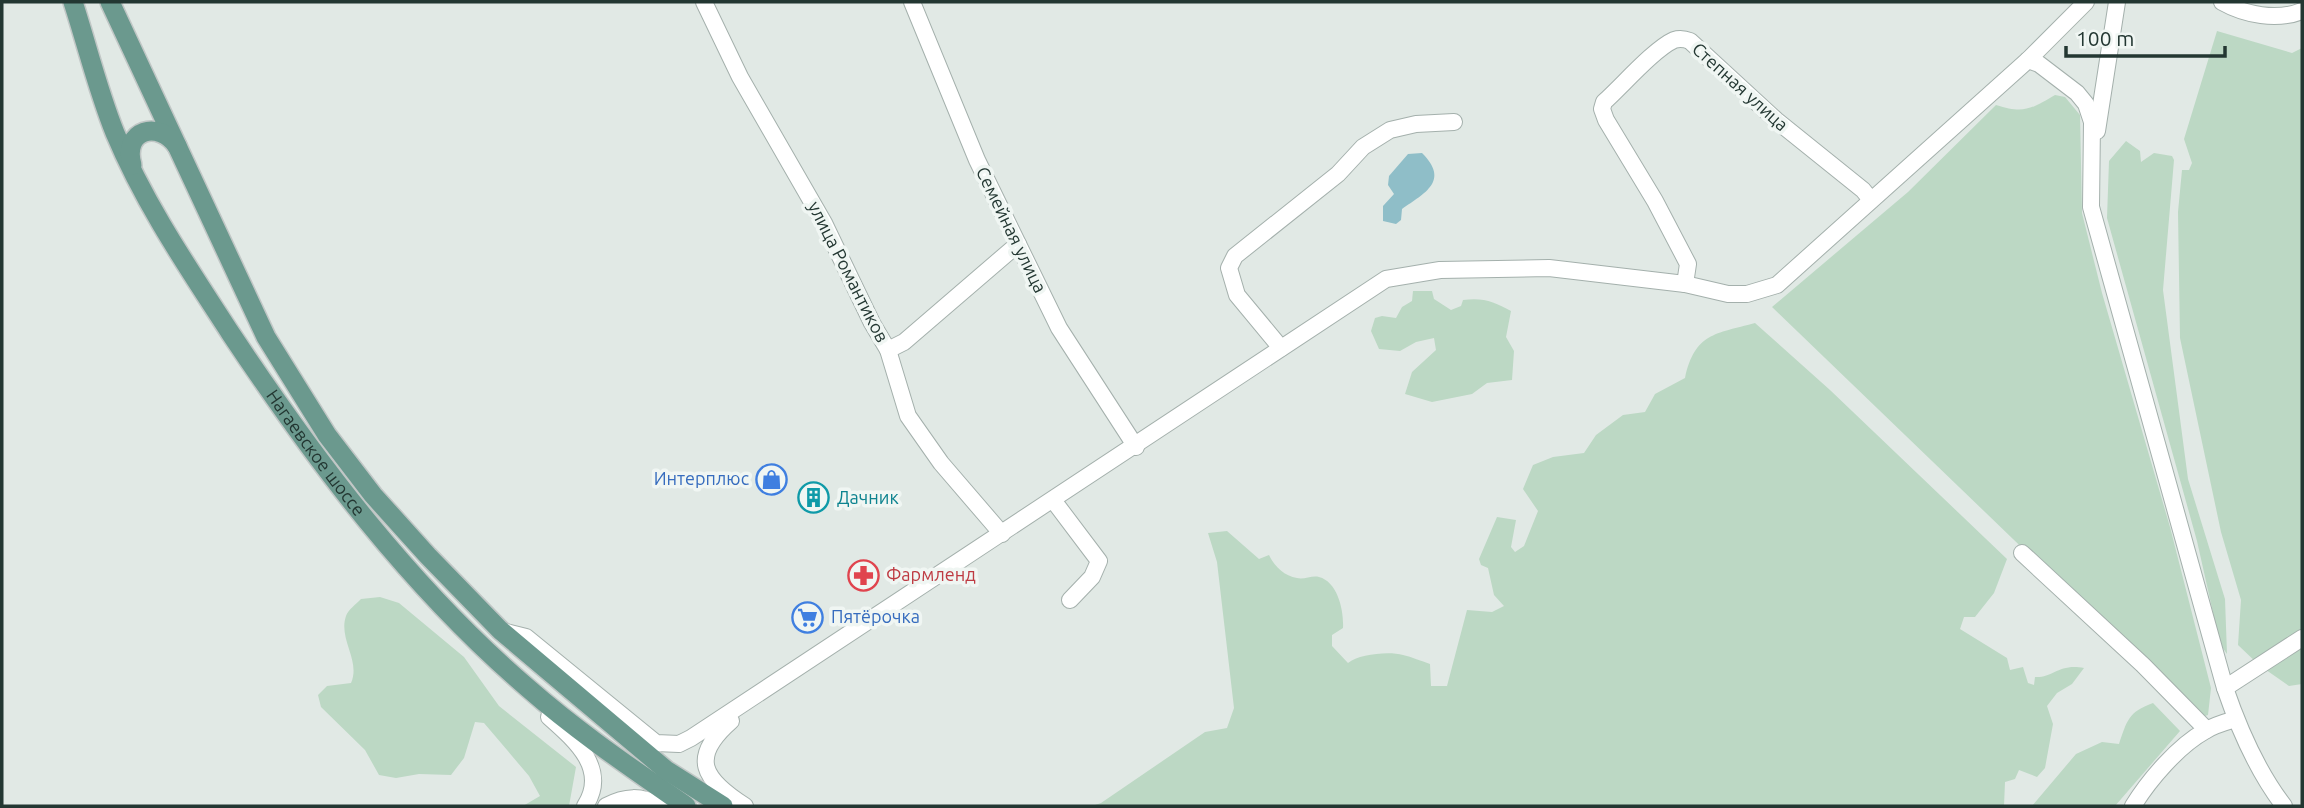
<svg xmlns="http://www.w3.org/2000/svg" width="2304" height="808" font-family="Ubuntu,sans-serif">
	<style>
		.green { fill: #bcd8c4 }
		.water { fill: #8fbec8 }
		.lines { fill: none; stroke-linecap: round; stroke-linejoin: round }
		.minor-casing { stroke: #a4b0ac; stroke-width: 18 }
		.major-casing { stroke: #c1c7c6; stroke-width: 22 }
		.minor { stroke: #fff; stroke-width: 16 }
		.major { stroke: #6b998e; stroke-width: 19 }
		.labels { text-anchor: middle; stroke-width: 7; stroke-linejoin: round; paint-order: stroke }
		.street-label { font-size: 18px; fill: #233732; stroke: #f0f6f3 }
		.shop-label { font-size: 18px; fill: #366cbe; stroke: #f0f6f3; text-anchor: end }
		.culture-label { font-size: 18px; fill: #0d838f; stroke: #f0f6f3; text-anchor: start }
		.health-label { font-size: 18px; fill: #be3a42; stroke: #f0f6f3; text-anchor: start }
	</style>
	<rect width="100%" height="100%" fill="#e1e9e5"/>
	<g class="green">
		<path d="M 2217,31 L 2292,53 L 2302,48 L 2302,684 L 2289,686 L 2259,665 L 2238,645 L 2241,600 L 2221,532 L 2180,338 L 2178,212 L 2182,170 L 2189,170 L 2192,163 L 2184,139 Z"/>
		<path d="M 2055,95 L 2065,97 L 2080,115 L 2082,213 L 2102,293 L 2170,527 L 2211,688 L 2208,715 L 2199,718 L 1772,307 L 1908,192 L 1996,105 C 2024,114 2031,109 2055,95 Z"/>
		<path d="M 2126,141 L 2140,151 L 2141,162 L 2154,153 L 2172,156 L 2174,160 L 2163,290 L 2188,479 L 2225,599 L 2227,654 L 2220,644 L 2197,541 L 2107,218 L 2109,161 Z"/>
		<path d="M 1413,291 L 1432,291 L 1434,299 L 1451,310 L 1461,306 L 1463,300 C 1483,297 1495,302 1511,311 L 1506,337 L 1514,351 L 1512,380 L 1487,383 L 1472,394 L 1432,402 L 1405,394 L 1412,372 L 1436,350 L 1434,338 L 1416,342 L 1400,351 L 1379,349 L 1371,331 L 1375,318 L 1382,316 L 1396,318 L 1402,307 L 1412,301 Z"/>
		<path d="M 1755,323 L 1830,390 L 2007,559 L 1994,593 L 1975,617 L 1964,617 L 1960,629 L 2007,658 L 2010,670 L 2023,667 L 2028,683 L 2034,685 L 2035,677 C 2053,678 2059,663 2084,668 L 2072,684 L 2057,693 L 2047,706 L 2053,724 L 2045,768 L 2037,777 L 2019,770 L 2015,779 L 2005,782 L 2004,806 L 1092,806 L 1101,803 L 1205,732 L 1227,728 L 1234,708 L 1217,562 L 1208,533 L 1227,531 L 1259,559 L 1269,555 C 1274,566 1284,576 1297,578 C 1304,580 1312,575 1319,577 C 1338,582 1344,611 1343,628 L 1332,635 L 1332,646 L 1348,663 C 1359,654 1389,651 1403,655 C 1412,657 1421,661 1430,664 L 1431,686 L 1447,686 L 1467,610 L 1492,612 L 1504,606 L 1494,595 L 1488,568 L 1481,565 L 1479,559 L 1497,517 L 1516,520 L 1511,547 L 1515,552 L 1524,546 L 1538,511 L 1523,489 L 1533,465 L 1553,457 L 1584,453 L 1596,435 L 1623,415 L 1645,412 L 1655,394 L 1685,378 C 1695,333 1715,334 1755,323 Z"/>
		<path d="M 380,597 L 399,603 L 464,657 L 499,706 L 576,767 L 569,806 L 523,806 L 540,796 L 529,776 L 484,723 L 475,722 L 464,758 L 451,775 L 419,774 L 396,778 L 379,775 L 365,750 L 321,707 L 318,695 L 327,686 L 351,683 C 361,661 338,639 346,616 C 348,610 356,604 361,599 Z"/>
		<path d="M 2153,703 L 2180,731 L 2115,806 L 2032,806 L 2076,754 L 2102,742 L 2119,744 C 2127,721 2128,712 2153,703 Z"/>
	</g>
	<path class="water" d="M 1422,153 C 1450,181 1425,193 1402,209 L 1401,220 L 1396,224 L 1383,221 L 1383,206 L 1394,194 L 1388,185 L 1389,176 L 1408,154 Z"/>
	<g class="lines">
		<defs>
			<g id="minor">
				<path d="M 704,2 L 740,77 L 824,223 L 872,323 L 888,350 L 908,416 L 941,463 L 1002,534"/>
				<path d="M 912,2 L 977,160 L 1059,328 L 1136,447"/>
				<path d="M 2222,2 C 2245,15 2277,21 2302,11"/>
				<path d="M 2028,60 L 2039,64 L 2077,93 L 2086,104 L 2092,122 L 2091,207 L 2225,688 C 2239,729 2257,771 2284,806"/>
				<path d="M 2097,131 L 2117,2"/>
				<path d="M 1685,284 L 1688,264 L 1655,201 L 1606,120 L 1602,109 L 1604,102 C 1622,86 1654,49 1674,40 C 1680,38 1685,39 1690,41 L 1776,120 L 1863,190 L 1871,200"/>
				<path d="M 1281,348 L 1237,295 L 1229,268 L 1235,256 L 1338,174 L 1363,147 L 1390,130 L 1416,124 L 1454,122"/>
				<path d="M 888,350 L 904,342 L 1018,244"/>
				<path d="M 1053,500 L 1099,561 L 1092,577 L 1070,600"/>
				<path d="M 2022,553 L 2143,665 L 2206,729"/>
				<path d="M 502,631 L 526,637 L 656,743 L 679,744 L 691,738 L 1386,279 L 1440,270 L 1549,268 L 1685,284 L 1728,294 L 1747,294 L 1777,285 L 2028,60 L 2086,2"/>
				<path d="M 2225,688 L 2302,638"/>
				<path d="M 549,717 C 575,740 609,769 585,806"/>
				<path d="M 731,721 C 689,758 703,779 745,806"/>
				<path d="M 606,806 C 625,796 641,795 660,806"/>
				<path d="M 2133,806 C 2149,780 2178,746 2205,731 C 2214,725 2226,722 2236,719"/>
			</g>
			<g id="major">
				<path id="s1" d="M 73,2 C 87,45 98,91 115,133 C 145,205 189,269 231,334 C 317,463 411,588 529,689 C 578,732 633,769 686,806"/>
				<path d="M 110,2 L 266,337 L 327,435 L 373,495 L 428,556 L 500,630 L 666,770 L 723,806"/>
				<path d="M 132,165 C 122,129 159,120 177,146"/>
			</g>
		</defs>
		<use href="#minor" class="minor-casing"/>
		<use href="#major" class="major-casing"/>
		<use href="#minor" class="minor"/>
		<use href="#major" class="major"/>
	</g>
	<defs>
		<symbol id="shop-ring" viewBox="-11 -11 22 22"><circle r="9.5" fill="#f0f6f3" stroke="#3f7fe0" stroke-width="1.5"/><path d="M-5-2.5h2.3a2.7 3.5 0 0 1 5.4 0H5L5.5 6h-11ZM-1.5-2.5h3a1.5 2.3 0 0 0-3 0Z" fill="#3f7fe0"/></symbol>
		<symbol id="building-ring" viewBox="-11 -11 22 22"><circle r="9.5" fill="#f0f6f3" stroke="#0f9aa8" stroke-width="1.5"/><path d="M-4-6H4V6H1V3H-1V6H-4ZM-2.5-4.3h1.7v1.8h-1.7ZM.8-4.3h1.7v1.8H.8ZM-2.5-1h1.7V.8h-1.7ZM.8-1h1.7V.8H.8Z" fill="#0f9aa8"/></symbol>
		<symbol id="pharmacy-ring" viewBox="-11 -11 22 22"><circle r="9.5" fill="#f0f6f3" stroke="#e0444e" stroke-width="1.5"/><path d="M-2-6h4v4h4v4h-4v4h-4v-4h-4v-4h4Z" fill="#e0444e"/></symbol>
		<symbol id="supermarket-ring" viewBox="-11 -11 22 22"><circle r="9.5" fill="#f0f6f3" stroke="#3f7fe0" stroke-width="1.5"/><path d="M-6-5.5h2.5l.6 2H6L4.5 2H-2.5L-4.4-4H-6ZM-1.5 3.2a1.3 1.3 0 1 0 .1 0ZM3 3.2a1.3 1.3 0 1 0 .1 0Z" fill="#3f7fe0"/></symbol>
	</defs>
	<g fill-rule="evenodd">
		<use href="#shop-ring" x="754" y="462" width="35" height="35"/>
		<use href="#building-ring" x="796" y="480" width="35" height="35"/>
		<use href="#pharmacy-ring" x="846" y="558" width="35" height="35"/>
		<use href="#supermarket-ring" x="790" y="600" width="35" height="35"/>
	</g>
	<g class="labels">
		<g class="street-label">
			<text transform="translate(1740 87) rotate(42)" y="6">Степная улица</text>
			<text transform="translate(1011 230) rotate(64)" y="6">Семейная улица</text>
			<text transform="translate(848 272) rotate(63)" y="6">улица Романтиков</text>
			<text dy="6" stroke="none"><textPath href="#s1" startOffset="516">Нагаевское шоссе</textPath></text>
		</g>
		<g class="shop-label">
			<text x="749" y="485">Интерплюс</text>
			<text x="831" y="623" text-anchor="start">Пятёрочка</text>
		</g>
		<g class="culture-label">
			<text x="837" y="504">Дачник</text>
		</g>
		<g class="health-label">
			<text x="886" y="581">Фармленд</text>
		</g>
	</g>
	<rect width="2304" height="808" fill="none" stroke="#233732" stroke-width="7"/>
	<path d="M2066 46v10h159v-10" fill="none" stroke="#233732" stroke-width="3.5"/>
	<text x="2076" y="46" font-size="21" fill="#233732" stroke="#f0f6f3" stroke-width="5" paint-order="stroke">100 m</text>
</svg>
